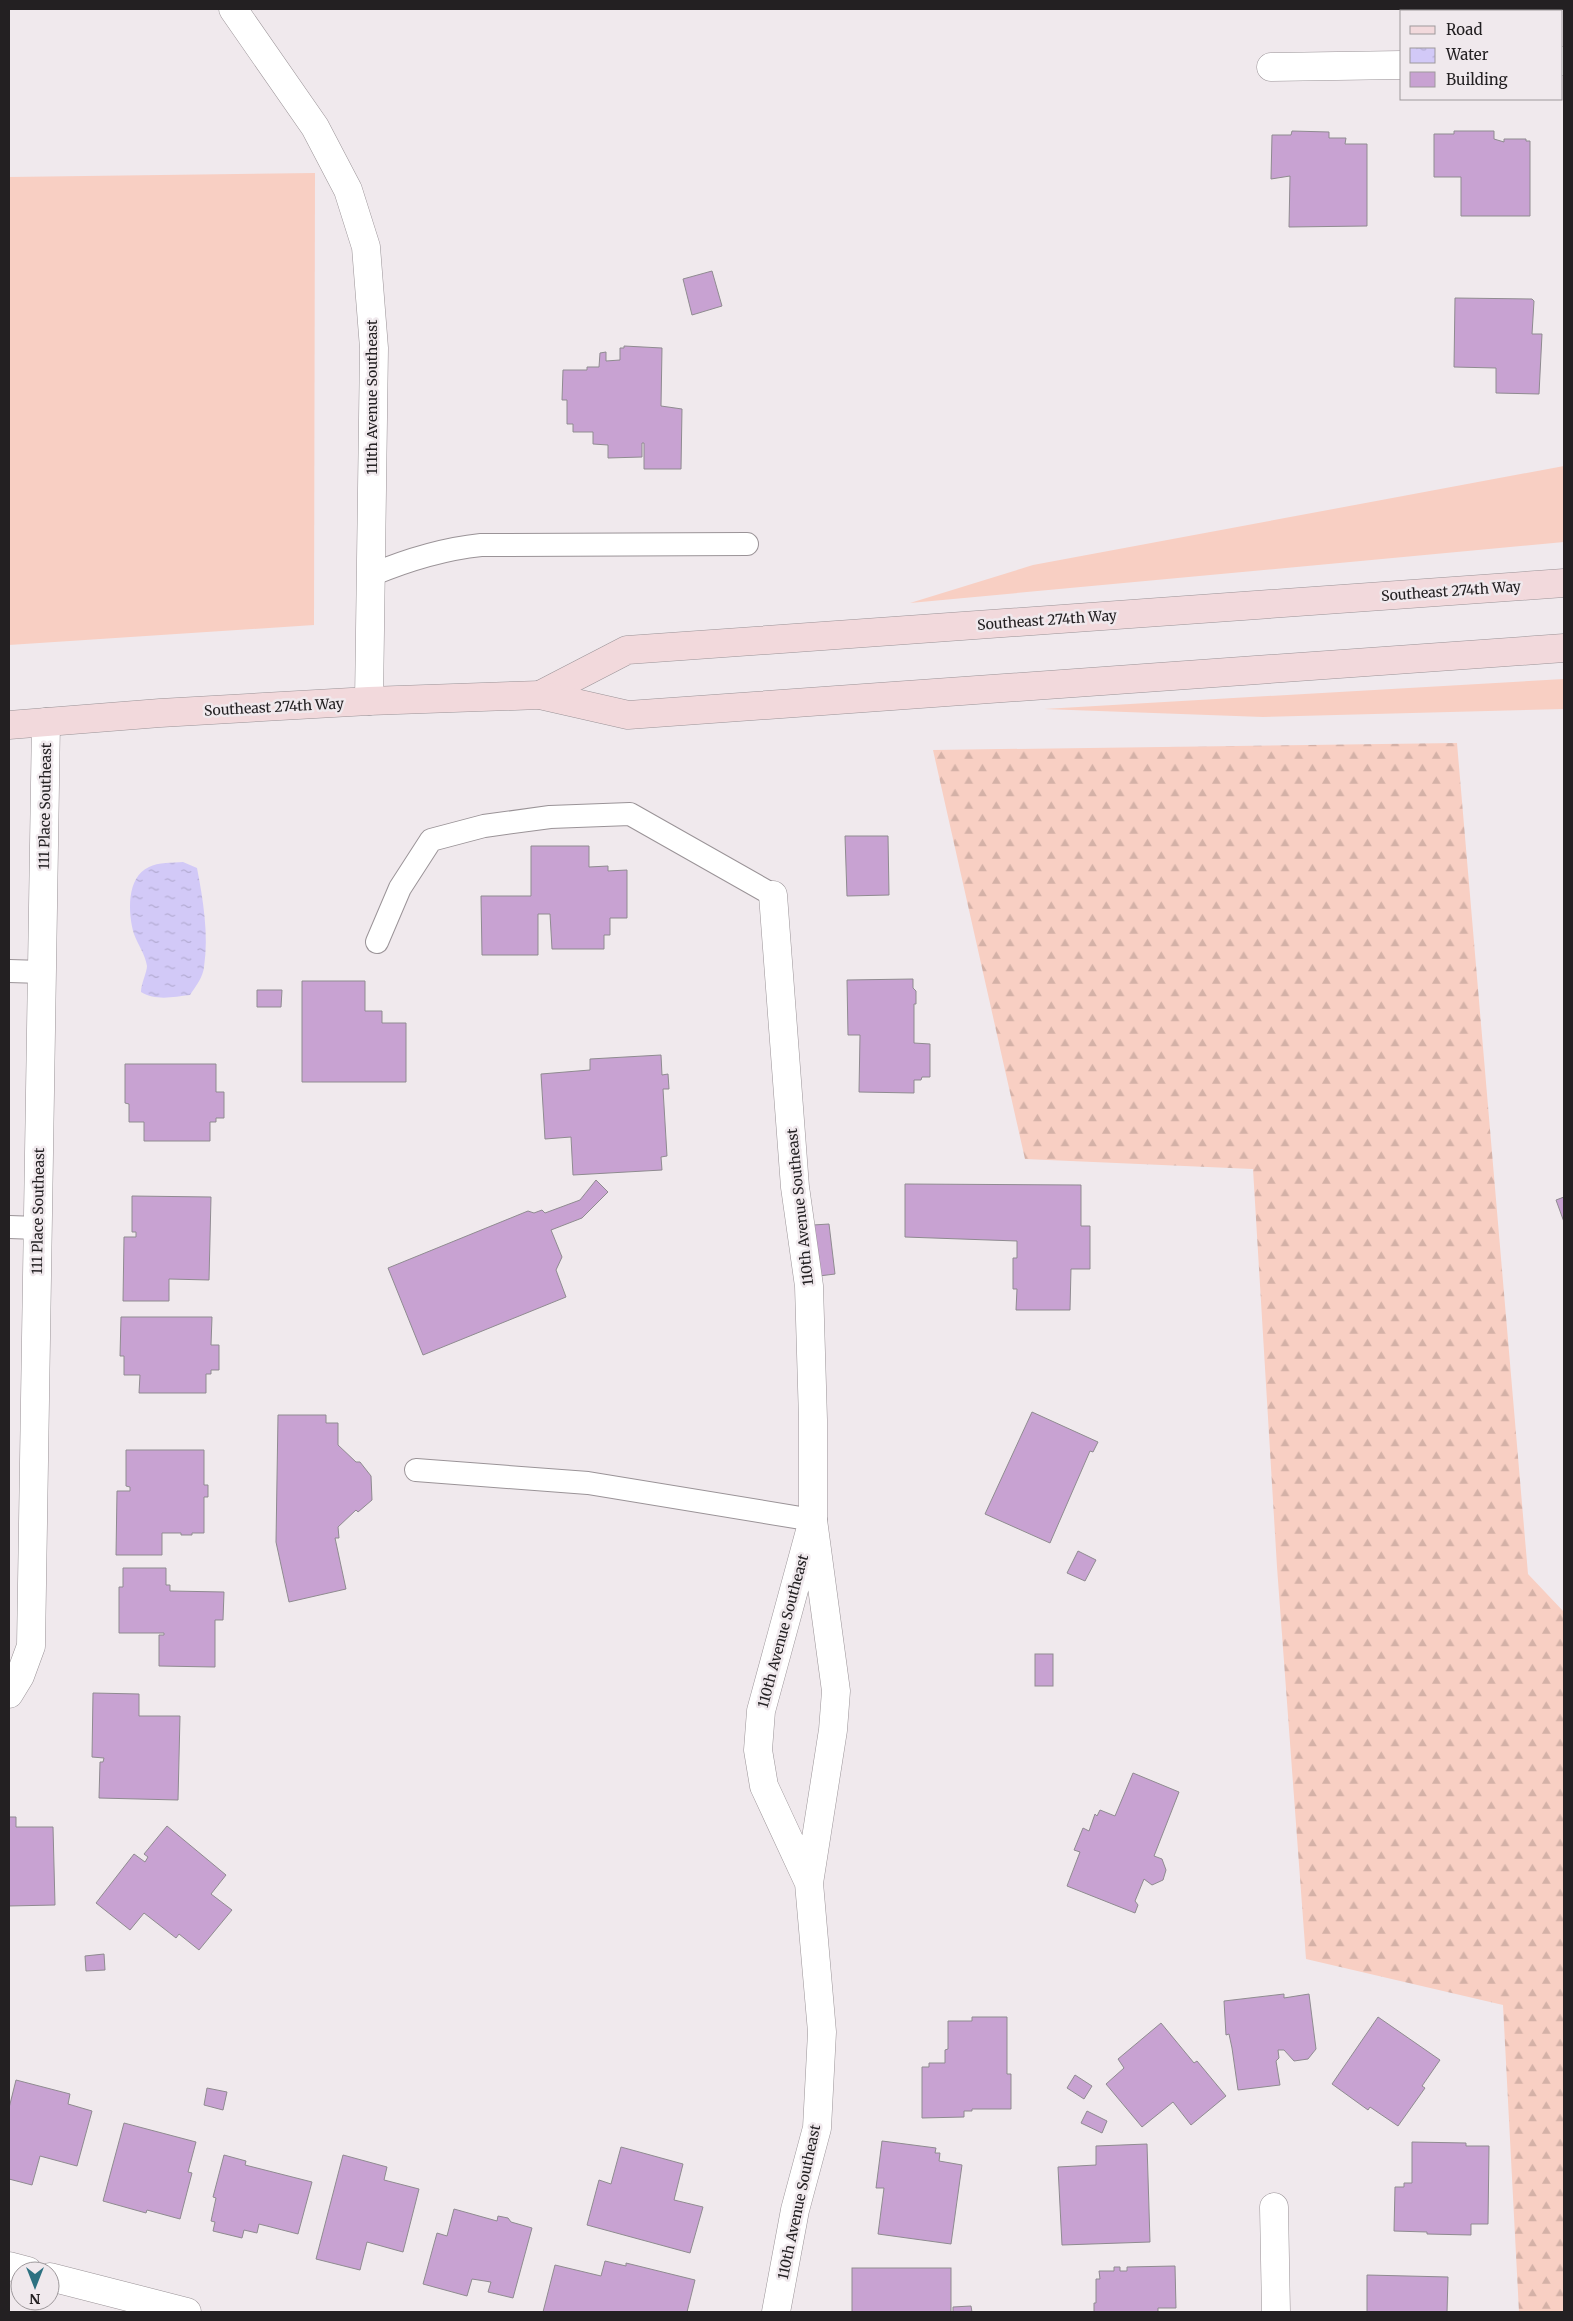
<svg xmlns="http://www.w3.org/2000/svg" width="1573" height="2321" font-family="Merriweather,serif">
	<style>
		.grass { fill: #f8cfc3 }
		.forest { fill: url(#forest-firs) }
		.water { fill: url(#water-ripples) }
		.building { fill: #c8a2d2; stroke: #8f8b90 }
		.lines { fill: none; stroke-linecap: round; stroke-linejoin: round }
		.lane-casing { stroke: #9a9397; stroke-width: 24 }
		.street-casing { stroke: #9a9397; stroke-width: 29 }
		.secondary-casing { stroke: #9a9397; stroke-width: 29 }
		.lane { stroke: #fff; stroke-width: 22 }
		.street { stroke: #fff; stroke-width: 28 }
		.secondary { stroke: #f2d9dc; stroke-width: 28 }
		.labels { text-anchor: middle; stroke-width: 5; stroke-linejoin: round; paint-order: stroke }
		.street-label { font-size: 14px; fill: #232022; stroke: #f0e9ed }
	</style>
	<defs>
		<pattern id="forest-firs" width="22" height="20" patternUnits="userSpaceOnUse" patternTransform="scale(1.25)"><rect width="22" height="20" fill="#f8cfc3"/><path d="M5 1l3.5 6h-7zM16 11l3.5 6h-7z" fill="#d4b1a7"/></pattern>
		<pattern id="water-ripples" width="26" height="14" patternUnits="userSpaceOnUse" patternTransform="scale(1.25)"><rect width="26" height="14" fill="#d2c9f7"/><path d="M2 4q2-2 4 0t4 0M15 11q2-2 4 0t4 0" fill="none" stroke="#b4acd3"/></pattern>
	</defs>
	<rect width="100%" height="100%" fill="#f0e9ed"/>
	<g class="grass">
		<path d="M 315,173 L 314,625 L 9,645 L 9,177 Z"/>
		<path d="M 1564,466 L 1564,542 L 910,603 L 1033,565 Z"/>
		<path d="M 1564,679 L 1564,709 L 1263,717 L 1044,709 Z"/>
	</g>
	<path class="forest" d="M 1457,743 L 1528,1574 L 1564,1612 L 1564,2312 L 1519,2312 L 1503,2005 L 1306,1959 L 1277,1567 L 1253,1169 L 1025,1159 L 933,750 Z"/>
	<path class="water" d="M 183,862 L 197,868 C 203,899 209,935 204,967 C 203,977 196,986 190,995 C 173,997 156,1001 141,992 C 141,984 147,972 147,966 C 145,954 138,945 134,934 C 128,914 126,877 149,867 C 158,862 173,863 183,862 Z"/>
	<g class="building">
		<path d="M 1292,131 L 1329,132 L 1329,138 L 1346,138 L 1345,144 L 1367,144 L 1367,226 L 1289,227 L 1290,176 L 1271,179 L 1272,135 L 1291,135 Z"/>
		<path d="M 1454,131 L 1494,131 L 1494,139 L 1504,142 L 1504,139 L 1526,139 L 1526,141 L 1530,141 L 1530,216 L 1461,216 L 1461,177 L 1434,177 L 1434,134 L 1454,134 Z"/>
		<path d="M 712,271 L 722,306 L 692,315 L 683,279 Z"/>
		<path d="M 1455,298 L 1532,299 L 1534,301 L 1532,334 L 1542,334 L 1539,394 L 1496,393 L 1496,368 L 1454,367 Z"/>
		<path d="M 624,346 L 662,348 L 661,406 L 682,409 L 681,469 L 644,469 L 644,443 L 642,443 L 642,457 L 608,458 L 608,445 L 593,444 L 593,432 L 573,432 L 573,424 L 567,424 L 567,400 L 562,400 L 563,370 L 587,370 L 587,367 L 599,367 L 600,353 L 606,352 L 606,361 L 620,360 L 620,348 L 624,348 Z"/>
		<path d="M 845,836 L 888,836 L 889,895 L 847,896 Z"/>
		<path d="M 531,846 L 589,846 L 589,867 L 608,866 L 608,871 L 627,870 L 627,918 L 610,918 L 610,935 L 604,935 L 604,949 L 552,949 L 550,914 L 538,914 L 538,955 L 482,955 L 481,896 L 531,896 Z"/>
		<path d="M 913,979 L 913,988 L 916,991 L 916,1004 L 914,1004 L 914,1043 L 930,1044 L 930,1077 L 922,1077 L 921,1080 L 914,1080 L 914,1093 L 859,1092 L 860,1035 L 848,1035 L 847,980 Z"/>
		<path d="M 302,981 L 365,981 L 365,1011 L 382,1011 L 382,1023 L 406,1023 L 406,1082 L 302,1082 Z"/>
		<path d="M 257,990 L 282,990 L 281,1007 L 257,1007 Z"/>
		<path d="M 661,1055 L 662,1075 L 668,1074 L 669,1089 L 663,1089 L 667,1156 L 661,1157 L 662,1170 L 573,1175 L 571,1137 L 545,1139 L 541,1074 L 590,1070 L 590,1059 Z"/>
		<path d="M 125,1064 L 216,1064 L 216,1092 L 224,1092 L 224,1118 L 216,1118 L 216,1122 L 210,1122 L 210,1141 L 144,1141 L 144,1122 L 129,1122 L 129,1104 L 125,1103 Z"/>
		<path d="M 596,1180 L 608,1192 L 582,1218 L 551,1230 L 562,1257 L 556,1270 L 566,1297 L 423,1355 L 388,1268 L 528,1211 L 534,1213 L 542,1210 L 545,1213 L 580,1200 Z"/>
		<path d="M 905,1184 L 1081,1185 L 1081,1226 L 1090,1226 L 1090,1269 L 1071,1269 L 1070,1310 L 1016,1310 L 1017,1289 L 1013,1289 L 1013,1258 L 1017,1258 L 1017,1241 L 905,1237 Z"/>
		<path d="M 132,1196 L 211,1197 L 209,1280 L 169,1279 L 169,1301 L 123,1301 L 124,1237 L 136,1237 L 136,1232 L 132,1232 Z"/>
		<path d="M 1564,1197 L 1564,1222 L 1556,1200 Z"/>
		<path d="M 829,1224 L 835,1274 L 819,1276 L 813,1225 Z"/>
		<path d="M 121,1317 L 212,1317 L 211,1345 L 219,1345 L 219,1370 L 211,1370 L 211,1374 L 206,1374 L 206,1393 L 139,1393 L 140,1375 L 124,1375 L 124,1356 L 120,1356 Z"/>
		<path d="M 1032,1412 L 1098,1442 L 1093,1452 L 1090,1451 L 1050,1543 L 985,1514 Z"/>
		<path d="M 278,1415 L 326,1415 L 326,1423 L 338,1423 L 338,1445 L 356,1462 L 360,1462 L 371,1476 L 372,1500 L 358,1512 L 356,1510 L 338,1527 L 339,1538 L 335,1538 L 346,1589 L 289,1602 L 276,1542 Z"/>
		<path d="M 126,1450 L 204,1450 L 204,1485 L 208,1485 L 208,1497 L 204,1497 L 204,1533 L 192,1533 L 192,1535 L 181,1535 L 181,1533 L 162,1533 L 162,1555 L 116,1555 L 117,1491 L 130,1491 L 130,1487 L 126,1486 Z"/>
		<path d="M 1078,1551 L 1096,1560 L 1085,1581 L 1067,1573 Z"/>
		<path d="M 123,1568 L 166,1568 L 166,1585 L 170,1585 L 170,1591 L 224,1592 L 223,1620 L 215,1620 L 215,1667 L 159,1666 L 159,1635 L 164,1635 L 164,1633 L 119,1633 L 119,1587 L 123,1587 Z"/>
		<rect x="1035" y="1654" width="18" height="32"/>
		<path d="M 93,1693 L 139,1694 L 139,1716 L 180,1716 L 178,1800 L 99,1798 L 100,1762 L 103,1762 L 104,1758 L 92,1757 Z"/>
		<path d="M 1133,1773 L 1179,1792 L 1154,1856 L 1162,1859 L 1166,1870 L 1163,1880 L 1152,1885 L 1144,1879 L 1135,1901 L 1138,1905 L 1135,1913 L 1067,1886 L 1080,1852 L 1074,1850 L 1083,1828 L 1089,1831 L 1095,1814 L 1097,1816 L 1100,1810 L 1115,1816 Z"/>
		<path d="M 9,1817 L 16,1817 L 16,1827 L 53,1827 L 55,1905 L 9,1906 Z"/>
		<path d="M 167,1826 L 226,1875 L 211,1894 L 232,1910 L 199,1950 L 179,1934 L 176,1938 L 144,1913 L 130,1930 L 96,1903 L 134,1854 L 145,1862 L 148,1857 L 144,1854 Z"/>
		<path d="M 104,1954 L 105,1970 L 86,1971 L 85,1956 Z"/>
		<path d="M 1284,1994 L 1284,1998 L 1309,1994 L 1316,2049 L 1308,2059 L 1294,2061 L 1284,2050 L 1278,2050 L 1279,2058 L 1276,2061 L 1280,2085 L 1238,2090 L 1232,2048 L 1229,2034 L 1226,2035 L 1224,2001 Z"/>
		<path d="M 972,2017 L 1007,2017 L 1007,2074 L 1011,2074 L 1011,2109 L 972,2109 L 972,2111 L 964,2111 L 964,2117 L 922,2118 L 922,2067 L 929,2067 L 929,2063 L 945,2063 L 945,2050 L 948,2049 L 948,2021 L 972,2021 Z"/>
		<path d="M 1378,2017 L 1440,2060 L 1422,2086 L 1425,2088 L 1398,2126 L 1370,2107 L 1368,2110 L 1332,2084 Z"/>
		<path d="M 1161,2023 L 1194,2063 L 1197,2061 L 1226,2096 L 1191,2125 L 1173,2102 L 1142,2127 L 1106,2084 L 1124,2068 L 1118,2059 Z"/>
		<path d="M 1075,2075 L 1092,2086 L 1084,2099 L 1067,2088 Z"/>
		<path d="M 16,2080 L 70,2094 L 68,2104 L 92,2111 L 77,2166 L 40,2156 L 32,2185 L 9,2179 L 9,2108 Z"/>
		<path d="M 207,2088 L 227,2092 L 223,2110 L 204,2105 Z"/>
		<path d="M 1087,2111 L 1107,2121 L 1102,2133 L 1081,2123 Z"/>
		<path d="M 124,2123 L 196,2142 L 188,2172 L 192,2173 L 180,2219 L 147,2210 L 146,2213 L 103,2201 Z"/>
		<path d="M 882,2141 L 936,2148 L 935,2153 L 940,2153 L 939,2161 L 962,2165 L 951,2244 L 878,2234 L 884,2188 L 876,2188 Z"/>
		<path d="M 1412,2142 L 1466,2143 L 1466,2146 L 1489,2146 L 1488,2224 L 1471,2224 L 1471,2235 L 1427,2234 L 1427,2232 L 1394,2231 L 1395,2187 L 1404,2187 L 1404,2183 L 1412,2183 Z"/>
		<path d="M 1147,2144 L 1150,2242 L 1062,2245 L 1058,2167 L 1096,2165 L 1096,2146 Z"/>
		<path d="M 621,2147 L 683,2164 L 674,2200 L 703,2207 L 690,2253 L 587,2225 L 599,2180 L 611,2184 Z"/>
		<path d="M 224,2155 L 246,2161 L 245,2165 L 312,2182 L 298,2234 L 259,2224 L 257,2233 L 244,2230 L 242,2238 L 213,2231 L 215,2222 L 211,2221 L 216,2198 L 213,2197 Z"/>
		<path d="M 343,2155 L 387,2167 L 384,2180 L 419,2189 L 403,2252 L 367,2242 L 360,2270 L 316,2259 Z"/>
		<path d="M 454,2209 L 497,2221 L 498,2216 L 508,2218 L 511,2222 L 532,2228 L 513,2298 L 488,2292 L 491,2282 L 472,2279 L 467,2296 L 423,2284 L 437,2233 L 447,2236 Z"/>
		<path d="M 605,2261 L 626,2266 L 626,2263 L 695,2280 L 687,2312 L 543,2312 L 555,2265 L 601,2276 Z"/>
		<path d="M 1175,2266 L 1176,2308 L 1158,2308 L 1158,2312 L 1094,2312 L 1094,2303 L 1096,2303 L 1096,2279 L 1100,2279 L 1099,2271 L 1114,2271 L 1114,2267 L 1120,2267 L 1120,2271 L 1127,2271 L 1127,2267 Z"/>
		<rect x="852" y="2268" width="99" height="44"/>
		<path d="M 1367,2275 L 1448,2277 L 1447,2312 L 1367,2312 Z"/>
		<path d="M 971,2306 L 972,2312 L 953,2312 L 953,2307 Z"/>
	</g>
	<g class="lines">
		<defs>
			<g id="lane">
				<path d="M 371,575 C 407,560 442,549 481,545 L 747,544"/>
				<path d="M 377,942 L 400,888 L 431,840 L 484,826 L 550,817 L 630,814 L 773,895"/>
				<path d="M 9,971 L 42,972"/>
				<path d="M 9,1227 L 38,1228"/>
				<path d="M 416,1470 L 588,1483 L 813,1520"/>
			</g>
			<g id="street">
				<path d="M 233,9 L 315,127 L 348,190 L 366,247 L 374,348 L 369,701"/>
				<path d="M 1562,61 L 1564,61"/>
				<path d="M 1271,67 L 1402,65"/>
				<path d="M 773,895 L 795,1187 L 809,1286 L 813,1420 L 813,1520"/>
				<path d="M 9,1694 L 20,1676 L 31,1646 L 46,722"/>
				<path d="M 1274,2207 L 1276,2312"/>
				<path d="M 9,2266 L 28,2271"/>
				<path d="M 50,2277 L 187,2312"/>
				<path d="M 776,2312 L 795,2210 L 817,2128 L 822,2032 L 809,1883 L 833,1730 L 836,1691 L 813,1520 L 761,1711 L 758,1750 L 764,1786 L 809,1883"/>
			</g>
			<g id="secondary">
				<path d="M 540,695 L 627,650 L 1564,583"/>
				<path d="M 9,725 L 160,713 L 369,701 L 540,695 L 628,715 L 1564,648"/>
			</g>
		</defs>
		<use href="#lane" class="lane-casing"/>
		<use href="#street" class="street-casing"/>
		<use href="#secondary" class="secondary-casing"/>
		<use href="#lane" class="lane"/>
		<use href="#street" class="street"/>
		<use href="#secondary" class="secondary"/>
	</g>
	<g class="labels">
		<g class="street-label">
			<text transform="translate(372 397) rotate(-90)" y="5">111th Avenue Southeast</text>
			<text transform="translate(1451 591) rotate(-4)" y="5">Southeast 274th Way</text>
			<text transform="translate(1047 620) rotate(-4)" y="5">Southeast 274th Way</text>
			<text transform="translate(274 707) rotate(-3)" y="5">Southeast 274th Way</text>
			<text transform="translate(45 806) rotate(-89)" y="5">111 Place Southeast</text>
			<text transform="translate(800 1207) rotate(-96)" y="5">110th Avenue Southeast</text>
			<text transform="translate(38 1211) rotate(-89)" y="5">111 Place Southeast</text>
			<text transform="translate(783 1631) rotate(-75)" y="5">110th Avenue Southeast</text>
			<text transform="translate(799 2202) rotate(-78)" y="5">110th Avenue Southeast</text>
		</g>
	</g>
	<rect width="1573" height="2321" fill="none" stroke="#232022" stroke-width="20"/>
	<rect x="1400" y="10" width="162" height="90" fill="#f0e9ed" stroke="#9e999c"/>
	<rect x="1410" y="26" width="25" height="8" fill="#f2d9dc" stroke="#9e999c"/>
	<text x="1446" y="35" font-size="15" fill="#232022">Road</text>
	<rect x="1410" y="48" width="25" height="15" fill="url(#water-ripples)" stroke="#9e999c"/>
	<text x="1446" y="60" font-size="15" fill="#232022">Water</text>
	<rect x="1410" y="72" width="25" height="15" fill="#c8a2d2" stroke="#9e999c"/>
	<text x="1446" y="85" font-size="15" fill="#232022">Building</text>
	<g transform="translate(35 2286) rotate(180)"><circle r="24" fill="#f0e9ed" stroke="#9e999c"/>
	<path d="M0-4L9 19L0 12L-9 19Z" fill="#2d7181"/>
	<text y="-8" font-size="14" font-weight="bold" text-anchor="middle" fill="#232022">N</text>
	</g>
</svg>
